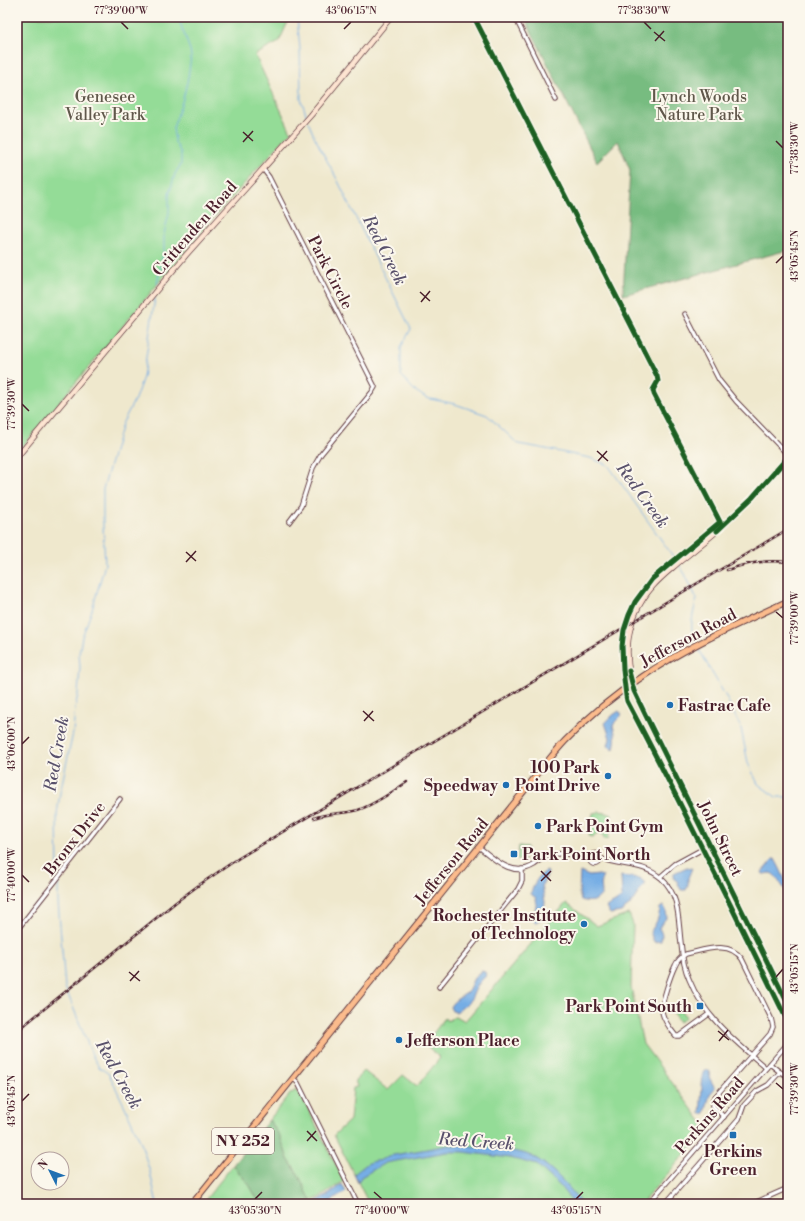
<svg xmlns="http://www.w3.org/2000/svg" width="805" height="1221" font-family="'Libre Bodoni',serif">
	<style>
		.green { fill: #94dc97; stroke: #6f7e61 }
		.forest { fill: #77bc80; stroke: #606e56 }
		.water { fill: #75ade5; stroke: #606688 }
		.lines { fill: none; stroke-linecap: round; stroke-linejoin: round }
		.stream { stroke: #75ade5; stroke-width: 1 }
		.street-casing { stroke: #633d43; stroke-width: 5.5 }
		.secondary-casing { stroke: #633d43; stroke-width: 6 }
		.primary-casing { stroke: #633d43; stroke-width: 7 }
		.street { stroke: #fff; stroke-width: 3.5 }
		.secondary { stroke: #fde4d1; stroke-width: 4.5 }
		.primary { stroke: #fbbb8c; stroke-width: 5 }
		.rail-casing { stroke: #4a1f2b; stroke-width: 2.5 }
		.rail { stroke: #fbf7ec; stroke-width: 1; stroke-dasharray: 3; stroke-linecap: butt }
		.cycleway-casing { stroke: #fbf7ec; stroke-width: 8 }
		.cycleway { stroke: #1b5e20; stroke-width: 5 }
		.ticks { fill: none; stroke: #4a1f2b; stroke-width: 1.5 }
		.poi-dot { fill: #1f6fb2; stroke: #fbf7ec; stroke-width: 1.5 }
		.labels { text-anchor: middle; stroke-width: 4; stroke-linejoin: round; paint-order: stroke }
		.shield { fill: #fbf7ec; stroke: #7f6065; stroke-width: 1 }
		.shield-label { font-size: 15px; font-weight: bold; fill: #4a1f2b }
		.park-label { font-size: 16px; fill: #60584b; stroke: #fbf7ec }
		.street-label { font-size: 16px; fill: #4a1f2b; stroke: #fbf7ec }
		.poi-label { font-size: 16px; font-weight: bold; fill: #4a1f2b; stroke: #fbf7ec; text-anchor: start }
		.water-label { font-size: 17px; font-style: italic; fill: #59516c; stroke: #fbf7ec }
		.neatline { fill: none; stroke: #4a1f2b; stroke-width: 1.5 }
		.ticks-label { font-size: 10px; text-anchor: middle; fill: #4a1f2b }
	</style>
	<rect width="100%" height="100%" fill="#fbf7ec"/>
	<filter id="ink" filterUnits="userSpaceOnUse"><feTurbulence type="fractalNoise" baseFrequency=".025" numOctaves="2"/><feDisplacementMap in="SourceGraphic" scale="8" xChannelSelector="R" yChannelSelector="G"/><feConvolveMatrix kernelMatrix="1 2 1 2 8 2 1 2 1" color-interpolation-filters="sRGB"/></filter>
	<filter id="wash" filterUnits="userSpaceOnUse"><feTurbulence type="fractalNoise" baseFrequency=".012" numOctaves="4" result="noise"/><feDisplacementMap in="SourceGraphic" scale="16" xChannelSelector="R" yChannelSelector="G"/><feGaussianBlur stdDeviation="0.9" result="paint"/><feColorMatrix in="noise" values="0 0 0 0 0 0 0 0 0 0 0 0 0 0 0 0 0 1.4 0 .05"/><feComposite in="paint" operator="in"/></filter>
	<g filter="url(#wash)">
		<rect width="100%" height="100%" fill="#efe8cd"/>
		<g class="green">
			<path d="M 17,17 L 290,17 L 279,42 L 255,55 L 291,132 L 212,219 L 17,453 Z"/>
			<path d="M 599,812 L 606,813 L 612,815 L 608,839 L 604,839 L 603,835 L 599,833 L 596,834 L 593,837 L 589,836 L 593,813 Z"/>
			<path d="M 519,846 L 527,847 L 524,862 L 517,860 Z"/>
			<path d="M 566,903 L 597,926 L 629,914 L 633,924 L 631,987 L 643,1044 L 707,1129 L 641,1204 L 369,1204 L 334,1135 L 350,1120 L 353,1088 L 357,1087 L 355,1080 L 364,1071 L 388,1090 L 403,1075 L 417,1086 L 440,1058 L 425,1044 L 445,1018 L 448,1021 L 456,1016 L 465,1021 Z"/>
			<path d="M 678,1007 L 686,1017 L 679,1022 L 672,1011 Z"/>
			<path d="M 295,1090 L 301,1095 L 344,1181 L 319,1198 L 311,1201 L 298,1174 L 288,1159 L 280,1136 L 269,1120 L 290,1094 L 295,1091 Z"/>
			<path d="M 233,1165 L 250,1186 L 260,1204 L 202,1204 Z"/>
		</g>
		<g class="forest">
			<path d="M 524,17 L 788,17 L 788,250 L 623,295 L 630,170 L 618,141 L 597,162 Z"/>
			<path d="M 269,1120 L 280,1136 L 288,1159 L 298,1174 L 311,1201 L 304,1204 L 260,1204 L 250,1186 L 233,1165 Z"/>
		</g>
		<g class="water">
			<path d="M 619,711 L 622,715 L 615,722 L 613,726 C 616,734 616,740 614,749 L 608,746 L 610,738 L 605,723 L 613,715 Z"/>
			<path d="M 773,859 L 775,859 C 780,868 788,884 788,893 C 783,889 776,873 770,873 C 768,873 766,874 763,874 L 762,872 Z"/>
			<path d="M 687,867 L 692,868 L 688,878 L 688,885 L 686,890 L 681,890 L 677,881 L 673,878 L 674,873 Z"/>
			<path d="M 547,871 L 548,873 L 542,885 L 545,902 L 544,911 L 541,919 L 536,922 L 533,920 C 532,913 538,907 536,898 L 531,894 C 533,885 538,875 547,871 Z"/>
			<path d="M 580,872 L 589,876 L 599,875 L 603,876 L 601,881 L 602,894 C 596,902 590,903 581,900 L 579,893 Z"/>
			<path d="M 621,876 L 640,878 L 645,883 L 630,905 L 621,912 L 610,914 L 606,907 L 615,902 L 622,897 Z"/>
			<path d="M 663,906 L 666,911 L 667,917 L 662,923 L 659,928 L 662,934 L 661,941 L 654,942 L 650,932 C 656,924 659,918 660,908 Z"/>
			<path d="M 482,971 L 485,972 L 486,976 C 478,983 477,986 473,995 C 470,1002 462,1008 456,1012 L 452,1011 L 450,1007 C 454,999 461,998 467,992 C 473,984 471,977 482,971 Z"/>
			<path d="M 707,1070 L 710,1071 L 709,1077 L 715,1088 L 710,1094 L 705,1113 L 700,1114 L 703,1073 Z"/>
			<path d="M 449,1145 C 465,1145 482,1147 498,1149 C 509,1151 521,1151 531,1156 C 549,1163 571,1189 582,1204 L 574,1204 L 559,1185 L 537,1165 L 510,1158 L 463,1152 L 447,1152 L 385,1163 L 361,1177 L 358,1183 L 354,1174 C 361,1169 370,1159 379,1161 L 388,1156 Z"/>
			<path d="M 342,1184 L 346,1192 L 326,1204 L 310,1204 C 321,1200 333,1192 342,1184 Z"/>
		</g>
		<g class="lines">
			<g class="stream">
				<path d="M 297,17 L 300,49 L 301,99 L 307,117"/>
				<path d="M 308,122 C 316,142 327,160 337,179 C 361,229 386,279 411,329 L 401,347 L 401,375 L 414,390 L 426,398 L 455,404 L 487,415 L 518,444 L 541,448 L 590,458 L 608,465 L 677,562"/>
				<path d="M 157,284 L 164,250 L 164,234 L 169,213 L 169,195 L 175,174 L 181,164 L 181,153 L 175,142 L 173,128 L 183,99 L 188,78 L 191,56 L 190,50 L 178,17"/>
				<path d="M 679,565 L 685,574 L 697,599 C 693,613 688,630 696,643"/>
				<path d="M 697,646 L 726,697 L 741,728 L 748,763 L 758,784 L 776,797 L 788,797"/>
				<path d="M 58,875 L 57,814 L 60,793 L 73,733 L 75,708 L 78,694 L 80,667 L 79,654 L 82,637 L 92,610 L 105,564 L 103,525 L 103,489 L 122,424 L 135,399 L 143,377 L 155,298"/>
				<path d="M 58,880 L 58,901 L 65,987 L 93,1057 L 99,1067 L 109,1074 L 126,1109 L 141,1143 L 150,1172 L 157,1204"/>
			</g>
		</g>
	</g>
	<g filter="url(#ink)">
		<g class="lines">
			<defs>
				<g id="street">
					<path d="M 515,17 L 556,100"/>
					<path d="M 263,169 L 269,177 L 375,387 L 372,392 L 321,454 L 313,468 L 301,506 L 289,522"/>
					<path d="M 685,314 L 719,380 L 736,401 L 788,455"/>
					<path d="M 479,847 C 495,860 513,878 534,865 C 541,860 547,855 556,854 C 568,852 579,858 590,856"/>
					<circle cx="595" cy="859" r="5.5"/>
					<path d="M 600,858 C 621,867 642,862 661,878 C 680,895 678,919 681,943 C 682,955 684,968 689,979 C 704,1017 736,1042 766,1068"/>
					<path d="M 660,877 L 675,864 L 710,845"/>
					<path d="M 17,930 L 120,799"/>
					<path d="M 439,987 L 518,889 L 522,881 L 522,869"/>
					<path d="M 709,1014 L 679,1036 L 676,1036 C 671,1030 663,1020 662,1011 C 661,1003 671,974 675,966 C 677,961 681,957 686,954 C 705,950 729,940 742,959 L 771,1018 L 773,1027 L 770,1034 L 713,1099 L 713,1106 L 724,1117"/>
					<path d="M 770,1064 L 780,1072 L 788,1076"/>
					<path d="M 293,1078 L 298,1083 L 358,1204"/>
					<path d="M 648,1204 L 788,1043"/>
					<path d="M 665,1204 L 739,1119 L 744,1105 L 757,1091 L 768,1085 L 780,1072"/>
					<path d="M 752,1204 L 788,1188"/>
				</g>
				<g id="secondary">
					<path d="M 17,457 L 186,255 L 311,115 L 391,17"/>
					<path d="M 788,457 C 768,482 746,505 723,526 C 708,539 693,551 678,563 C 670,570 661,577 653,586 C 624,619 621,660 638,700 L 788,1004"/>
				</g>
				<path id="primary" d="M 192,1204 L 528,786 C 540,771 552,755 565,741 C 588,717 614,695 642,677 C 687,646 739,624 788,601"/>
			</defs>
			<use href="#street" class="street-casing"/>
			<use href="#secondary" class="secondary-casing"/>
			<use href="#primary" class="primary-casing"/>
			<use href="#street" class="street"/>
			<use href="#secondary" class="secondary"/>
			<use href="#primary" class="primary"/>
			<defs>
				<g id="rail">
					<path d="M 727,570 C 746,563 768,560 788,562"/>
					<path d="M 314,818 C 327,813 341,814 354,811 C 369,808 394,791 407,782"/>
					<path d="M 17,1031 L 176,902 L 199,885 L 239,858 L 788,529"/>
				</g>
			</defs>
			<use href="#rail" class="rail-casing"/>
			<use href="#rail" class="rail"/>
			<defs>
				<g id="cycleway">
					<path d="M 474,17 L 657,376 L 658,381 L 653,390 L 654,394 L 720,522 L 652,579 L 635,602 L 629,615 L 624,630 L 622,646 L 623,670 L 626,696 L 627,701 C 683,806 735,915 788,1022"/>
					<path d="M 717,531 L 752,498 L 788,457"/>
					<path d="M 629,671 L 634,691 L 645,714 L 788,1004"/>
				</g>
			</defs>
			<use href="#cycleway" class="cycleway-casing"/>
			<use href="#cycleway" class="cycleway"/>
		</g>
	</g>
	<path class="ticks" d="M 121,22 L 128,29M 644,22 L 651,29M 344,29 L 351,22M 654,32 L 665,41M 655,41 L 664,31M 243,132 L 253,141M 776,141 L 783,148M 243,142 L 253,131M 776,263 L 783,256M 420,292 L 430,301M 421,302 L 430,291M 22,404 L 29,411M 597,451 L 608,461M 598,461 L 607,451M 186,552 L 196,561M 186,562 L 196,551M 776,612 L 783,618M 363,711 L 374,721M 364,721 L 373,711M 22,744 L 29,737M 541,871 L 551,881M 22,875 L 29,882M 541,881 L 551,871M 129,972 L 140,981M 776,977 L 783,969M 130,981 L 139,971M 718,1031 L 729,1040M 719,1041 L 728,1030M 776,1083 L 783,1089M 22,1101 L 29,1094M 307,1131 L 317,1141M 307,1141 L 316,1131M 374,1192 L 382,1199M 255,1199 L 262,1192M 576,1199 L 583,1192"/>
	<g class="poi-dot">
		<circle cx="670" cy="705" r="4"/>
		<circle cx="608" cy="776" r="4"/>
		<circle cx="506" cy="785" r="4"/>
		<circle cx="538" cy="826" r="4"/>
		<rect x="510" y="850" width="8" height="8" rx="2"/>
		<circle cx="584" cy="924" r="4"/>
		<rect x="696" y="1002" width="8" height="8" rx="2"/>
		<circle cx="399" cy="1040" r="4"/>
		<rect x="729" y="1131" width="8" height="8" rx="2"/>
	</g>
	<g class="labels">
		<rect class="shield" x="212" y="1128" width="62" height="26" rx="3"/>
		<g class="shield-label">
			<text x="243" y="1146">NY 252</text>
		</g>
		<g class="park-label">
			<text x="105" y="102">Genesee<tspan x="105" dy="18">Valley Park</tspan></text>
			<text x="699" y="102">Lynch Woods<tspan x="699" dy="18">Nature Park</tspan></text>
		</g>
		<g class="street-label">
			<text transform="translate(194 228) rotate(-49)" y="6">Crittenden Road</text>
			<text transform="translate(331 272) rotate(63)" y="6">Park Circle</text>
			<text transform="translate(688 637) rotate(-28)" y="6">Jefferson Road</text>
			<text transform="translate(74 838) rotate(-52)" y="6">Bronx Drive</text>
			<text transform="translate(721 838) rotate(64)" y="6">John Street</text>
			<text transform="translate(451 861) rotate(-51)" y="6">Jefferson Road</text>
			<text transform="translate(709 1115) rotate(-49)" y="6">Perkins Road</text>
		</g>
		<g class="poi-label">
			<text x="678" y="711">Fastrac Cafe</text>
			<text x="600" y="773" text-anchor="end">100 Park<tspan x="600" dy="18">Point Drive</tspan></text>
			<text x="498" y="791" text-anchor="end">Speedway</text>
			<text x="546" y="832">Park Point Gym</text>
			<text x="522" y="860">Park Point North</text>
			<text x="576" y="921" text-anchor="end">Rochester Institute<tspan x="576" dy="18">of Technology</tspan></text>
			<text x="692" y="1012" text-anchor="end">Park Point South</text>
			<text x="407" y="1046">Jefferson Place</text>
			<text x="733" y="1157" text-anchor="middle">Perkins<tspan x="733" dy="18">Green</tspan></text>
		</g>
		<g class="water-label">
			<text transform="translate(385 250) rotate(63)" y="6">Red Creek</text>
			<text transform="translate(643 495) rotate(54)" y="6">Red Creek</text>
			<text transform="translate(56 754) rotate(-80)" y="6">Red Creek</text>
			<text transform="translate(119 1074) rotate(61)" y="6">Red Creek</text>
			<text transform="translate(476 1141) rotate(4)" y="6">Red Creek</text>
		</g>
	</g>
	<rect width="805" height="1221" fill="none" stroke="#fbf7ec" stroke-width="44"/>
	<g transform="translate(50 1171) rotate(312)"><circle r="19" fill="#fbf7ec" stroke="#b4a19f"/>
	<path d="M0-3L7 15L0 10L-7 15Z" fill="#1f6fb2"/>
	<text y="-6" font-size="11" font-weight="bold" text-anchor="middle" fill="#4a1f2b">N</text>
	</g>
	<rect x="22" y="22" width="761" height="1177" class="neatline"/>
	<g class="ticks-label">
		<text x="121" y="14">77°39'00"W</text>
		<text x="351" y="14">43°06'15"N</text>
		<text x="644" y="14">77°38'30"W</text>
		<text transform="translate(794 148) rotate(-90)" y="4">77°38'30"W</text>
		<text transform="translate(794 256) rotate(-90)" y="4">43°05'45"N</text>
		<text transform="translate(11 404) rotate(-90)" y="4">77°39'30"W</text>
		<text transform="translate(794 618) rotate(-90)" y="4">77°39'00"W</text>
		<text transform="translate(11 744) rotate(-90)" y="4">43°06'00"N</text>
		<text transform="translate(11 875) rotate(-90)" y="4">77°40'00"W</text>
		<text transform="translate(794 969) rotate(-90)" y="4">43°05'15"N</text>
		<text transform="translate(794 1089) rotate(-90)" y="4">77°39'30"W</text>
		<text transform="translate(11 1101) rotate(-90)" y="4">43°05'45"N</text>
		<text x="255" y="1214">43°05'30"N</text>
		<text x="382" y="1214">77°40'00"W</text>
		<text x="576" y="1214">43°05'15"N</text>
	</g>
</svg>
